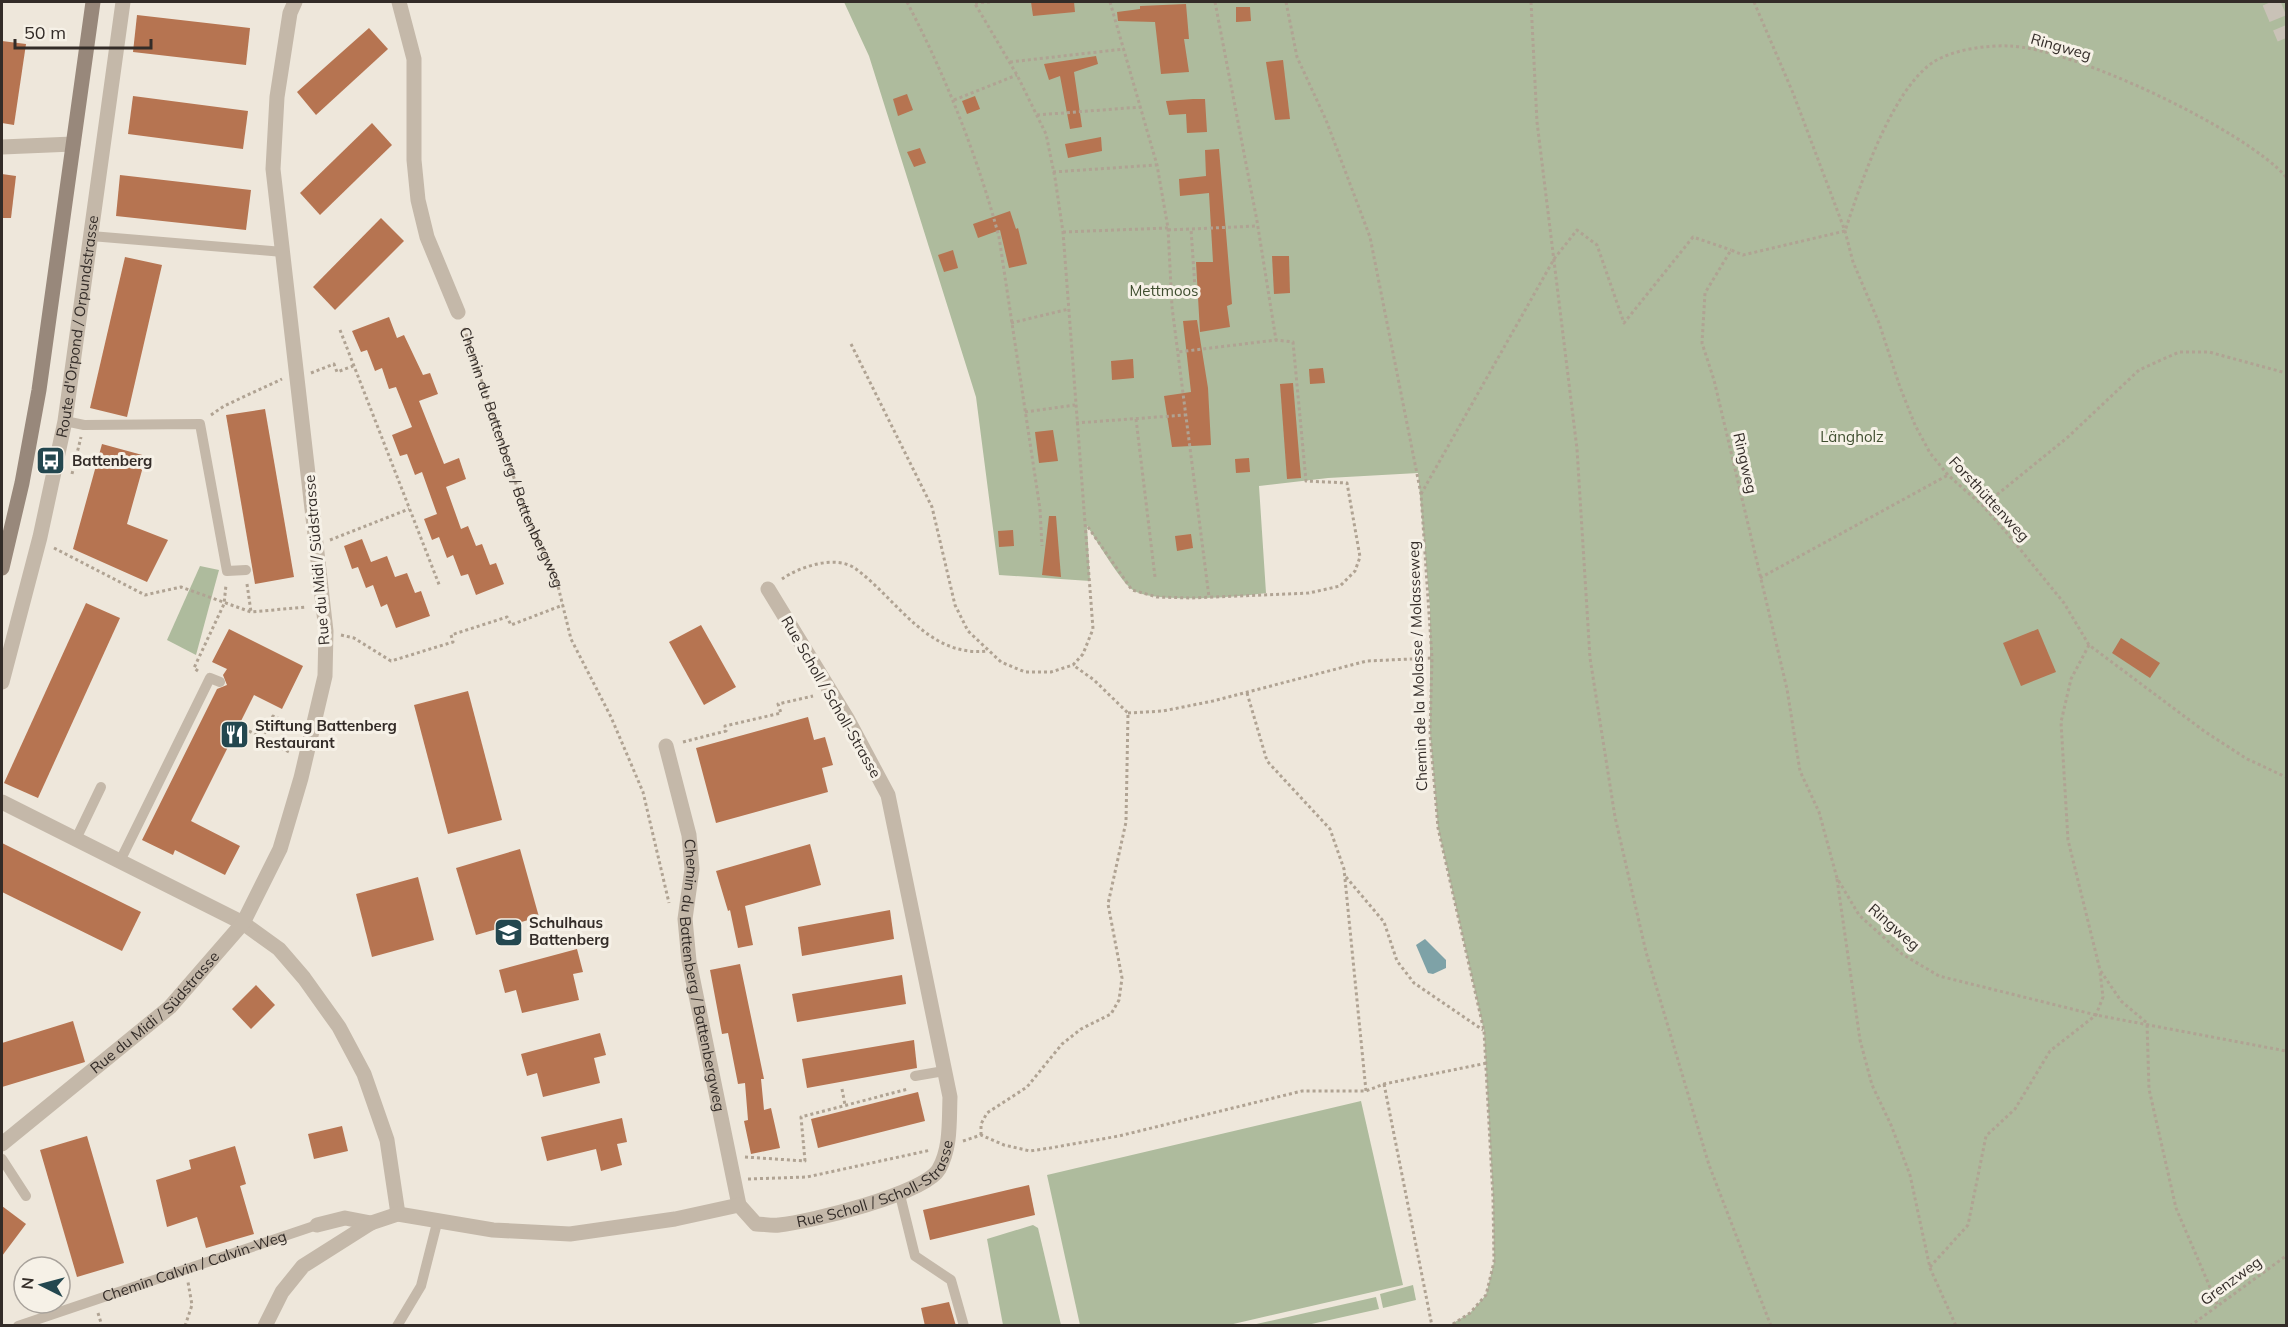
<svg xmlns="http://www.w3.org/2000/svg" width="2288" height="1327" font-family="Mulish,sans-serif">
	<style>
		.green { fill: #aebb9d }
		.water { fill: #7ea2a7 }
		.building { fill: #b67451 }
		.lines { fill: none; stroke-linecap: round; stroke-linejoin: round }
		.motorway-tunnel { stroke: #c9c2b7; stroke-width: 18; stroke-dasharray: 18 9; stroke-linecap: butt }
		.path { stroke: #b0a393; stroke-width: 3; stroke-dasharray: 3 3; stroke-linecap: butt }
		.service { stroke: #c4b8a9; stroke-width: 10 }
		.minor { stroke: #c4b8a9; stroke-width: 15 }
		.secondary { stroke: #98887b; stroke-width: 15 }
		.labels { text-anchor: middle; stroke-width: 6; stroke-linejoin: round; paint-order: stroke }
		.street-label { font-size: 15px; fill: #332c28; stroke: #f6f1e7 }
		.park-label { font-size: 15px; fill: #3f4e2f; stroke: #f6f1e7 }
		.poi-label { font-size: 15px; font-weight: bold; fill: #332c28; stroke: #f6f1e7; text-anchor: start }
	</style>
	<rect width="100%" height="100%" fill="#eee7db"/>
	<g class="green">
		<path d="M 844,2 L 2286,2 L 2286,1325 L 1450,1325 L 1470,1313 L 1486,1295 L 1494,1262 L 1493,1198 L 1484,1031 L 1438,828 L 1430,733 L 1430,608 L 1418,473 L 1328,478 L 1259,486 L 1266,593 C 1240,597 1154,604 1133,590 C 1122,584 1096,539 1087,526 L 1090,581 L 999,575 L 976,397 L 869,56 Z"/>
		<path d="M 200,566 L 219,570 L 196,655 L 167,640 Z"/>
		<path d="M 1361,1101 L 1403,1285 L 1229,1325 L 1080,1325 L 1047,1175 Z"/>
		<path d="M 1033,1225 L 1038,1228 L 1061,1325 L 1003,1325 L 987,1239 Z"/>
		<path d="M 1413,1285 L 1416,1300 L 1383,1308 L 1380,1294 Z"/>
		<path d="M 1376,1297 L 1379,1309 L 1307,1325 L 1252,1325 Z"/>
	</g>
	<path class="water" d="M 1425,939 L 1446,960 L 1446,968 L 1433,974 L 1428,973 L 1416,945 Z"/>
	<g class="building">
		<path d="M 1031,2 L 1074,2 L 1075,12 L 1033,16 Z"/>
		<path d="M 1186,4 L 1189,39 L 1184,39 L 1189,72 L 1161,74 L 1155,22 L 1118,21 L 1117,12 L 1140,9 L 1140,6 Z"/>
		<path d="M 1236,7 L 1250,7 L 1251,21 L 1236,22 Z"/>
		<path d="M 137,15 L 250,28 L 246,65 L 133,52 Z"/>
		<path d="M 369,28 L 388,49 L 316,115 L 297,92 Z"/>
		<path d="M 2,41 L 26,44 L 14,125 L 2,123 Z"/>
		<path d="M 1096,56 L 1098,64 L 1074,72 L 1082,127 L 1070,129 L 1060,76 L 1049,80 L 1044,64 Z"/>
		<path d="M 1283,60 L 1290,119 L 1275,120 L 1266,62 Z"/>
		<path d="M 907,94 L 913,110 L 898,116 L 893,99 Z"/>
		<path d="M 133,96 L 248,111 L 243,149 L 128,134 Z"/>
		<path d="M 975,96 L 980,109 L 967,114 L 962,101 Z"/>
		<path d="M 1193,99 L 1205,99 L 1207,132 L 1187,133 L 1186,114 L 1169,115 L 1166,101 Z"/>
		<path d="M 372,123 L 392,145 L 320,215 L 300,193 Z"/>
		<path d="M 1101,137 L 1102,151 L 1068,158 L 1065,144 Z"/>
		<path d="M 920,148 L 926,163 L 914,167 L 907,152 Z"/>
		<path d="M 1219,149 L 1232,304 L 1227,306 L 1230,327 L 1200,332 L 1196,262 L 1213,262 L 1209,193 L 1180,196 L 1179,179 L 1206,176 L 1205,150 Z"/>
		<path d="M 2,174 L 16,176 L 11,218 L 2,218 Z"/>
		<path d="M 120,175 L 251,190 L 246,230 L 116,216 Z"/>
		<path d="M 1010,211 L 1016,229 L 1018,228 L 1027,264 L 1009,268 L 1000,230 L 978,238 L 973,224 Z"/>
		<path d="M 381,218 L 404,241 L 335,310 L 313,287 Z"/>
		<path d="M 953,250 L 958,268 L 944,272 L 938,255 Z"/>
		<path d="M 1272,256 L 1289,256 L 1290,293 L 1274,294 Z"/>
		<path d="M 125,257 L 162,265 L 127,417 L 90,408 Z"/>
		<path d="M 389,317 L 397,338 L 404,335 L 423,375 L 430,373 L 438,394 L 419,401 L 444,464 L 459,458 L 466,479 L 446,487 L 461,529 L 468,526 L 476,546 L 482,544 L 490,565 L 496,563 L 504,584 L 476,595 L 468,574 L 461,576 L 453,555 L 447,558 L 439,537 L 432,540 L 424,519 L 437,514 L 422,472 L 415,475 L 407,454 L 400,456 L 392,435 L 412,427 L 396,387 L 389,389 L 382,368 L 375,371 L 367,350 L 361,352 L 352,331 Z"/>
		<path d="M 1197,320 L 1208,388 L 1211,445 L 1172,447 L 1164,396 L 1191,392 L 1183,321 Z"/>
		<path d="M 1133,359 L 1134,378 L 1112,380 L 1111,361 Z"/>
		<path d="M 1323,368 L 1325,383 L 1310,384 L 1309,369 Z"/>
		<path d="M 1293,383 L 1301,478 L 1287,479 L 1280,384 Z"/>
		<path d="M 265,409 L 294,577 L 255,584 L 226,415 Z"/>
		<path d="M 1053,430 L 1058,461 L 1039,463 L 1035,432 Z"/>
		<path d="M 102,444 L 146,456 L 127,524 L 168,540 L 147,582 L 73,549 Z"/>
		<path d="M 1249,458 L 1250,472 L 1236,473 L 1235,459 Z"/>
		<path d="M 1049,516 L 1056,516 L 1061,577 L 1042,575 Z"/>
		<path d="M 1013,530 L 1014,546 L 999,547 L 998,531 Z"/>
		<path d="M 1191,534 L 1193,548 L 1177,551 L 1175,536 Z"/>
		<path d="M 362,539 L 371,562 L 387,556 L 395,577 L 407,573 L 415,593 L 421,591 L 430,616 L 396,628 L 387,604 L 381,607 L 373,585 L 366,588 L 358,567 L 352,569 L 344,546 Z"/>
		<path d="M 86,603 L 120,618 L 38,798 L 4,783 Z"/>
		<path d="M 701,625 L 736,687 L 704,705 L 669,642 Z"/>
		<path d="M 229,629 L 303,666 L 282,709 L 254,695 L 191,821 L 240,846 L 225,875 L 175,850 L 173,855 L 142,840 L 217,689 L 227,685 L 223,675 L 227,669 L 212,662 Z"/>
		<path d="M 2038,629 L 2056,672 L 2021,686 L 2003,643 Z"/>
		<path d="M 2121,638 L 2160,663 L 2150,678 L 2112,653 Z"/>
		<path d="M 468,691 L 502,820 L 448,834 L 414,705 Z"/>
		<path d="M 808,717 L 814,740 L 825,737 L 833,765 L 822,768 L 828,792 L 716,823 L 696,748 Z"/>
		<path d="M 2,843 L 141,912 L 122,951 L 2,892 Z"/>
		<path d="M 810,844 L 821,885 L 745,906 L 753,945 L 738,948 L 730,910 L 728,911 L 716,871 Z"/>
		<path d="M 520,849 L 539,917 L 476,935 L 456,868 Z"/>
		<path d="M 418,877 L 434,940 L 372,957 L 356,894 Z"/>
		<path d="M 890,910 L 894,939 L 802,956 L 798,927 Z"/>
		<path d="M 577,949 L 583,972 L 573,974 L 579,1000 L 522,1013 L 516,990 L 505,993 L 499,970 Z"/>
		<path d="M 740,964 L 764,1079 L 761,1079 L 764,1110 L 771,1108 L 780,1148 L 751,1154 L 744,1121 L 748,1120 L 745,1083 L 738,1084 L 728,1033 L 722,1034 L 710,970 Z"/>
		<path d="M 902,975 L 906,1004 L 797,1022 L 792,994 Z"/>
		<path d="M 256,985 L 275,1005 L 251,1029 L 232,1009 Z"/>
		<path d="M 73,1021 L 85,1062 L 2,1087 L 2,1043 Z"/>
		<path d="M 600,1033 L 606,1055 L 594,1058 L 600,1083 L 543,1097 L 537,1073 L 527,1076 L 521,1054 Z"/>
		<path d="M 914,1040 L 917,1068 L 807,1088 L 802,1059 Z"/>
		<path d="M 918,1092 L 925,1121 L 818,1148 L 811,1119 Z"/>
		<path d="M 622,1118 L 627,1142 L 617,1144 L 622,1165 L 601,1171 L 596,1149 L 547,1161 L 541,1137 Z"/>
		<path d="M 342,1126 L 348,1151 L 314,1159 L 308,1134 Z"/>
		<path d="M 87,1136 L 124,1263 L 77,1277 L 40,1150 Z"/>
		<path d="M 235,1146 L 246,1184 L 240,1186 L 254,1234 L 206,1248 L 197,1217 L 167,1227 L 156,1180 L 191,1169 L 189,1160 Z"/>
		<path d="M 1029,1185 L 1035,1215 L 930,1240 L 923,1210 Z"/>
		<path d="M 2,1206 L 26,1224 L 2,1256 Z"/>
		<path d="M 949,1302 L 956,1326 L 925,1326 L 921,1308 Z"/>
	</g>
	<g class="lines">
		<path class="motorway-tunnel" d="M 2271,2 L 2286,38"/>
		<g class="path">
			<path d="M 907,2 C 946,77 977,155 999,237 L 1040,509 L 1042,546"/>
			<path d="M 1110,2 L 1157,165 L 1168,228 L 1172,307 L 1209,597"/>
			<path d="M 1215,2 L 1257,221 L 1276,340"/>
			<path d="M 1286,2 L 1297,57 L 1326,120 L 1370,237 L 1421,494 L 1432,658 L 1430,733 L 1438,828 L 1484,1031 L 1493,1198 L 1494,1262 L 1486,1295 L 1470,1313 L 1450,1326"/>
			<path d="M 1531,2 L 1537,122 L 1577,449 L 1590,658 L 1615,817 L 1646,952 L 1709,1165 L 1771,1326"/>
			<path d="M 1754,2 L 1793,93 L 1845,231 L 1853,262 L 1879,323 L 1900,387 L 1915,425 L 1930,453 L 1948,475 L 1983,506 L 2006,532 L 2064,603 L 2089,645 L 2204,731 L 2247,759 L 2286,777"/>
			<path d="M 975,3 L 991,2"/>
			<path d="M 1010,62 L 1124,49"/>
			<path d="M 954,100 L 1017,75"/>
			<path d="M 1037,115 L 1141,107"/>
			<path d="M 1053,172 L 1156,165"/>
			<path d="M 2286,177 C 2246,130 2072,48 2010,46 C 1987,45 1956,49 1935,61 C 1892,88 1861,183 1845,231 L 1743,255 L 1731,250 L 1705,293 L 1702,343 L 1714,380 L 1787,689 L 1800,771 L 1819,812 L 1837,878 L 1859,915 L 1902,954 L 1939,976 L 2096,1015 L 2286,1051"/>
			<path d="M 1168,230 L 1257,226"/>
			<path d="M 1063,232 L 1168,228"/>
			<path d="M 1171,289 L 1195,288 L 1191,229"/>
			<path d="M 1011,323 L 1069,309"/>
			<path id="s1" d="M 464,328 L 526,514 L 556,578 L 571,639 L 611,717 L 643,792 L 669,903"/>
			<path d="M 340,330 L 440,587"/>
			<path d="M 851,344 L 932,507 L 955,605 L 968,631 L 1001,662 L 1025,672 L 1051,672 L 1073,665 L 1083,654 L 1093,629 L 1063,232 L 1055,178 L 1046,134 L 1017,75 L 974,2"/>
			<path d="M 311,373 L 334,364 L 337,372 L 353,366"/>
			<path d="M 1025,412 L 1075,405"/>
			<path d="M 211,415 L 224,406 L 282,379"/>
			<path d="M 1136,419 L 1155,577"/>
			<path d="M 1076,423 L 1185,415"/>
			<path d="M 72,474 L 81,437"/>
			<path d="M 1421,494 L 1554,259 L 1577,230 L 1597,245 L 1624,323 L 1693,237 L 1731,250"/>
			<path d="M 1983,506 L 2068,437 L 2139,370 L 2179,352 L 2209,352 L 2286,373"/>
			<path d="M 1088,527 L 1132,590 L 1157,597 L 1191,598 L 1309,593 L 1340,586 L 1355,571 L 1360,557 L 1347,483 L 1306,481 L 1293,342 L 1276,340 L 1178,352"/>
			<path d="M 330,540 L 409,509"/>
			<path d="M 54,548 L 145,595 L 181,587 L 251,612 L 306,607"/>
			<path d="M 1760,578 L 1948,475"/>
			<path d="M 782,579 C 799,567 836,554 856,569 C 898,600 928,658 988,651"/>
			<path d="M 247,584 L 251,612"/>
			<path d="M 341,635 L 354,638 L 391,661 L 453,642 L 451,635 L 507,617 L 511,625 L 563,605"/>
			<path d="M 2089,645 L 2071,679 L 2061,722 L 2068,840 L 2100,970 L 2121,1001 L 2147,1023 L 2149,1089 L 2176,1208 L 2218,1306"/>
			<path d="M 198,671 L 194,668 L 224,604 L 226,585"/>
			<path d="M 1247,693 L 1267,761 L 1330,829 L 1344,869 L 1366,1091"/>
			<path d="M 1128,713 L 1163,711 L 1213,701 L 1367,661 L 1432,658"/>
			<path d="M 249,731 L 291,753"/>
			<path d="M 262,739 L 273,716 L 289,723"/>
			<path d="M 683,742 L 726,731 L 725,726 L 781,713 L 778,704 L 813,696"/>
			<path d="M 1346,877 L 1384,922 L 1397,961 L 1414,983 L 1483,1030"/>
			<path d="M 1837,879 L 1860,1040 L 1872,1085 L 1891,1125 L 1910,1175 L 1930,1268 L 1956,1326"/>
			<path d="M 1384,1084 L 1432,1326"/>
			<path d="M 842,1089 L 845,1105"/>
			<path d="M 981,1135 L 981,1124 L 987,1113 L 1027,1087 L 1062,1044 L 1081,1029 L 1111,1014 L 1119,1000 L 1122,978 L 1108,904 L 1126,822 L 1128,713 L 1094,680 L 1073,665"/>
			<path d="M 963,1141 L 981,1135 L 1004,1145 L 1030,1151 L 1050,1148 L 1119,1136 L 1302,1091 L 1366,1091 L 1384,1084 L 1487,1063"/>
			<path d="M 745,1157 L 805,1161 L 801,1117 L 908,1089"/>
			<path d="M 748,1179 L 807,1177 L 931,1150"/>
			<path d="M 1930,1267 L 1968,1225 L 1986,1136 L 2015,1109 L 2050,1051 L 2096,1015 L 2103,997 L 2100,972"/>
			<path d="M 98,1313 L 102,1326"/>
			<path d="M 185,1326 L 192,1305 L 188,1282"/>
			<path d="M 2190,1326 L 2286,1256"/>
		</g>
		<g class="service">
			<path d="M 91,236 L 283,252"/>
			<path d="M 65,421 L 84,425 L 200,424 L 227,571 L 246,570"/>
			<path d="M 76,839 L 101,787"/>
			<path d="M 120,861 L 210,678 L 220,682"/>
			<path d="M 915,1076 L 944,1071"/>
			<path d="M 2,1159 L 26,1196"/>
			<path d="M 900,1195 L 915,1256 L 951,1280 L 964,1326"/>
			<path id="s2" d="M 18,1326 L 317,1225"/>
			<path d="M 397,1326 L 421,1286 L 437,1223"/>
		</g>
		<g class="minor">
			<path d="M 399,2 L 414,59 L 414,160 L 418,200 L 427,237 L 458,312"/>
			<path d="M 2,147 L 73,144"/>
			<path id="s3" d="M 2,682 L 40,537 L 65,421 L 123,2"/>
			<path id="s4" d="M 666,746 L 689,835 L 692,869 L 685,919 L 689,961 L 739,1205"/>
			<path d="M 2,802 L 243,923 L 279,949 L 304,978 L 339,1027 L 364,1074 L 387,1140 L 398,1214"/>
			<path id="s5" d="M 2,1144 L 170,1007 L 243,923 L 280,849 L 301,778 L 325,676 L 326,631 L 273,169 L 277,97 L 290,13 L 295,2"/>
			<path d="M 317,1225 L 345,1218 L 371,1223"/>
			<path id="s6" d="M 265,1326 L 282,1292 L 303,1266 L 371,1223 L 398,1214 L 493,1230 L 570,1234 L 675,1219 L 739,1205 L 756,1224 C 763,1224 772,1226 779,1225 C 809,1222 925,1194 939,1169 C 951,1147 949,1122 950,1097 L 888,795 L 848,720 L 768,589"/>
		</g>
		<path class="secondary" d="M 2,568 L 22,483 L 39,390 L 93,2"/>
	</g>
	<defs>
		<symbol id="bus-square" viewBox="-11 -11 22 22"><rect x="-9" y="-9" width="18" height="18" rx="4" fill="#23474f" stroke="#f6f1e7"/><path d="M-5-6H5V4H4V6H2V4H-2V6H-4V4H-5ZM-3.5-4V0h7V-4ZM-3.5 1.2v1.5H-2V1.2ZM2 1.2v1.5H3.5V1.2Z" fill="#fff"/></symbol>
		<symbol id="restaurant-square" viewBox="-11 -11 22 22"><rect x="-9" y="-9" width="18" height="18" rx="4" fill="#23474f" stroke="#f6f1e7"/><path d="M-5-6h1v4h1v-4h1v4h1v-4h1v5L-1.5 .5V6h-2V.5L-5-1ZM5-6V6H3V1.5H1.5Q1.5-4 5-6Z" fill="#fff"/></symbol>
		<symbol id="school-square" viewBox="-11 -11 22 22"><rect x="-9" y="-9" width="18" height="18" rx="4" fill="#23474f" stroke="#f6f1e7"/><path d="M0-5L7-2L0 1L-7-2ZM-4 1L0 2.5L4 1V4Q0 6-4 4Z" fill="#fff"/></symbol>
	</defs>
	<g fill-rule="evenodd">
		<use href="#bus-square" x="34" y="444" width="33" height="33"/>
		<use href="#restaurant-square" x="218" y="718" width="33" height="33"/>
		<use href="#school-square" x="492" y="916" width="33" height="33"/>
	</g>
	<g class="labels">
		<g class="street-label">
			<text transform="translate(2061 47) rotate(16)" y="5">Ringweg</text>
			<text dy="5" stroke="none"><textPath href="#s3" startOffset="364">Route d'Orpond / Orpundstrasse</textPath></text>
			<text dy="5" stroke="none"><textPath href="#s1" startOffset="138">Chemin du Battenberg / Battenbergweg</textPath></text>
			<text transform="translate(1745 463) rotate(77)" y="5">Ringweg</text>
			<text transform="translate(1989 499) rotate(47)" y="5">Forsthüttenweg</text>
			<text transform="translate(317 560) rotate(-95)" y="5">Rue du Midi / Südstrasse</text>
			<text transform="translate(1418 666) rotate(-92)" y="5">Chemin de la Molasse / Molasseweg</text>
			<text transform="translate(831 697) rotate(60)" y="5">Rue Scholl / Scholl-Strasse</text>
			<text transform="translate(1894 927) rotate(41)" y="5">Ringweg</text>
			<text dy="5" stroke="none"><textPath href="#s4" startOffset="234">Chemin du Battenberg / Battenbergweg</textPath></text>
			<text dy="5" stroke="none"><textPath href="#s5" startOffset="202">Rue du Midi / Südstrasse</textPath></text>
			<text dy="5" stroke="none"><textPath href="#s6" startOffset="684">Rue Scholl / Scholl-Strasse</textPath></text>
			<text dy="5" stroke="none"><textPath href="#s2" startOffset="186">Chemin Calvin / Calvin-Weg</textPath></text>
			<text transform="translate(2231 1281) rotate(-36)" y="5">Grenzweg</text>
		</g>
		<g class="park-label">
			<text x="1164" y="296">Mettmoos</text>
			<text x="1852" y="442">Längholz</text>
		</g>
		<g class="poi-label">
			<text x="72" y="466">Battenberg</text>
			<text x="255" y="731">Stiftung Battenberg<tspan x="255" dy="17">Restaurant</tspan></text>
			<text x="529" y="928">Schulhaus<tspan x="529" dy="17">Battenberg</tspan></text>
		</g>
	</g>
	<rect width="2288" height="1327" fill="none" stroke="#332c28" stroke-width="6"/>
	<g transform="translate(42 1285) rotate(276)"><circle r="28" fill="#f6f1e7" stroke="#a8a29b" stroke-width="1.5"/>
	<path d="M0-4.5L10 22L0 15L-10 22Z" fill="#23474f"/>
	<text y="-9" font-size="16" font-weight="bold" text-anchor="middle" fill="#332c28">N</text>
	</g>
	<path d="M15 39v9h136v-9" fill="none" stroke="#332c28" stroke-width="3"/>
	<text x="24" y="39" font-size="18" fill="#332c28" stroke="#f6f1e7" stroke-width="4.5" paint-order="stroke">50 m</text>
</svg>
